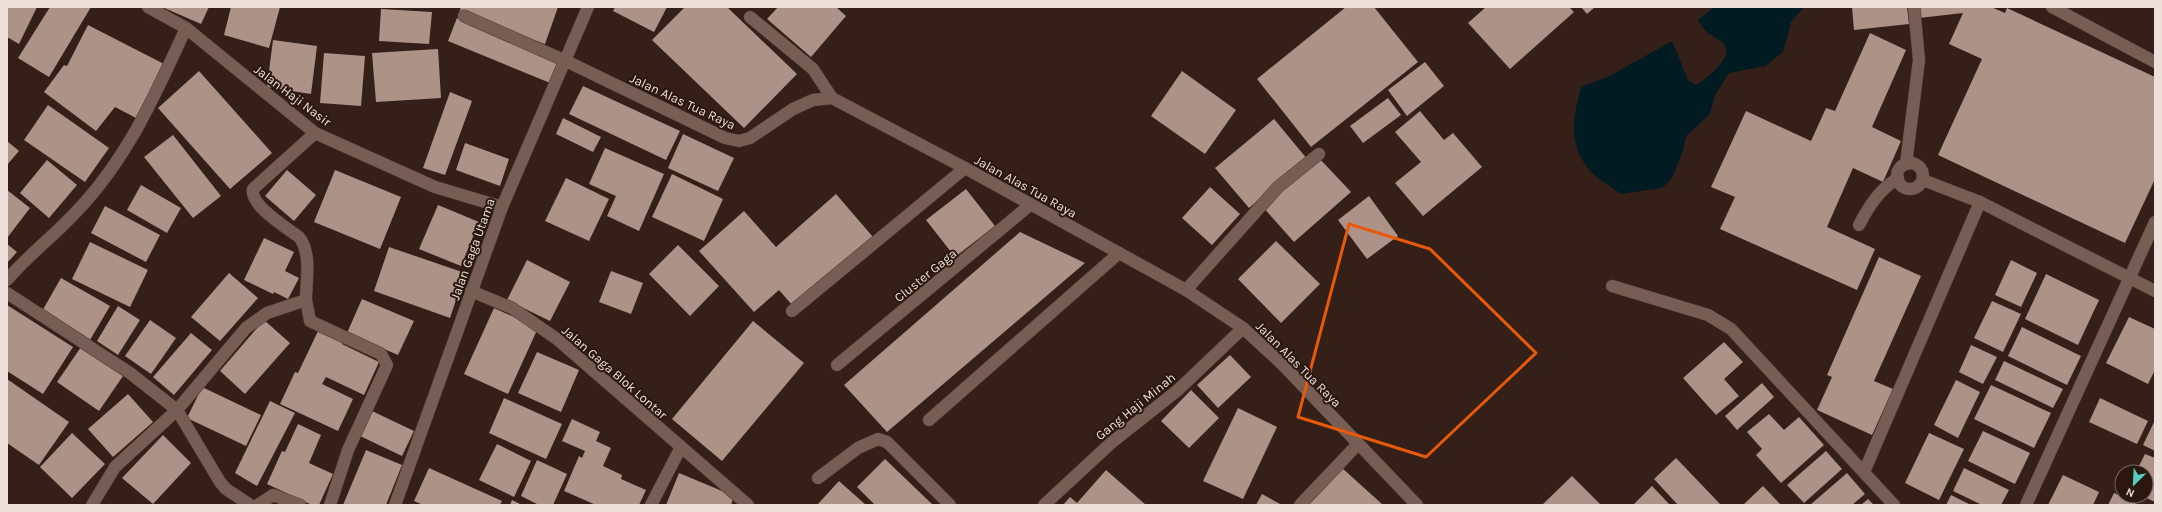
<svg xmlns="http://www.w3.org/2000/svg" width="2162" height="512" font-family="Karla,sans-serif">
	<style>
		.water { fill: #001b21 }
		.building { fill: #ac9287 }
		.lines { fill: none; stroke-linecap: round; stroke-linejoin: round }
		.service-casing { stroke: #4e3d37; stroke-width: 13 }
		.minor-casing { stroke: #4e3d37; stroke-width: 13 }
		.service { stroke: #775e55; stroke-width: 12 }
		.minor { stroke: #775e55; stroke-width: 12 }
		.marked { fill: none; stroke: #e8590c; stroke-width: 3; stroke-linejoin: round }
		.labels { text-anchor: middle; stroke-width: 4; stroke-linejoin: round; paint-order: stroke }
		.street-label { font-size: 13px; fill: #eee0da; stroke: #2a170e }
	</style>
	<rect width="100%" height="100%" fill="#342018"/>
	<path class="water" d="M 1714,7 L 1804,7 L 1791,22 L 1783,52 L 1765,66 L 1729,73 L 1715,95 L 1710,114 L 1686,136 L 1683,151 L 1672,178 L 1662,188 L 1621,194 C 1612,187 1599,180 1591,172 C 1567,144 1573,119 1581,87 L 1610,76 L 1672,41 L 1688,80 L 1696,85 C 1710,76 1719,68 1727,54 L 1724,43 L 1706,32 L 1698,20 Z"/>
	<g class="building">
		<path d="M 7,7 L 37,7 L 19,44 L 7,37 Z"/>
		<path d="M 50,7 L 91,7 L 49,77 L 18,58 Z"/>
		<path d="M 162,7 L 209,7 L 201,24 Z"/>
		<path d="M 231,7 L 280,7 L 269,48 L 224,35 Z"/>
		<path d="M 461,7 L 558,7 L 545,44 L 459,13 Z"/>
		<path d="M 615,7 L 667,7 L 654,32 L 613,11 Z"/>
		<path d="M 685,7 L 727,7 L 797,74 L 744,128 L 652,40 Z"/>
		<path d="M 778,7 L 836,7 L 846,16 L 811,57 L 767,19 Z"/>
		<path d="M 1346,7 L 1374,7 L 1418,62 L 1311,147 L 1257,79 Z"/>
		<path d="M 1486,7 L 1569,7 L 1574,12 L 1510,69 L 1468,23 Z"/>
		<path d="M 1581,7 L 1595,7 L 1587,14 Z"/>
		<path d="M 1852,7 L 1907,7 L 1909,24 L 1854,30 Z"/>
		<path d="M 1918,7 L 1991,7 L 2005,13 L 2007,8 L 2155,77 L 2155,179 L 2125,243 L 1938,155 L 1982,59 L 1949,44 L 1963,13 L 1919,18 Z"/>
		<path d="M 381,9 L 432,12 L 429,44 L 379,41 Z"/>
		<path d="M 457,18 L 565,61 L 555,85 L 448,41 Z"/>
		<path d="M 88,25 L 164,64 L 136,118 L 115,107 L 96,131 L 44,92 L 64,65 L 67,66 Z"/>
		<path d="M 1870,33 L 1906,50 L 1872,127 L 1901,141 L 1883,182 L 1853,168 L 1827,227 L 1875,249 L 1857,290 L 1720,229 L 1735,197 L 1711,187 L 1746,111 L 1811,141 L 1826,108 L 1835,111 Z"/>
		<path d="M 273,40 L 317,46 L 311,94 L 267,87 Z"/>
		<path d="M 438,49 L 441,98 L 376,102 L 372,53 Z"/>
		<path d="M 324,53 L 365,56 L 361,106 L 320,103 Z"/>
		<path d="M 1425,62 L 1444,86 L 1407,116 L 1388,90 Z"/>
		<path d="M 199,71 L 272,153 L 230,189 L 158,108 Z"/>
		<path d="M 1182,71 L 1236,110 L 1205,154 L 1151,116 Z"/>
		<path d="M 583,86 L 680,131 L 666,160 L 569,114 Z"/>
		<path d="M 450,92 L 472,101 L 445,175 L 423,168 Z"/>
		<path d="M 1388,98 L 1401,115 L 1363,143 L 1350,126 Z"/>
		<path d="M 48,105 L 109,148 L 85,182 L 24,140 Z"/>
		<path d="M 1420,111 L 1444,140 L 1453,133 L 1482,167 L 1423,216 L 1395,183 L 1421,162 L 1395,132 Z"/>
		<path d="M 563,118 L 601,137 L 593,152 L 556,134 Z"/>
		<path d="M 1274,119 L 1308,160 L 1249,208 L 1215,168 Z"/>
		<path d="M 683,134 L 734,158 L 718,191 L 668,168 Z"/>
		<path d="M 173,135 L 221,196 L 193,218 L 144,157 Z"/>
		<path d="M 7,141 L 19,151 L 7,165 Z"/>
		<path d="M 465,143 L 509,159 L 500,186 L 456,170 Z"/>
		<path d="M 605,148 L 664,174 L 639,231 L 607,216 L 616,196 L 589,184 Z"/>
		<path d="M 1319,158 L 1351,192 L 1294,242 L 1263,207 Z"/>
		<path d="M 47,160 L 77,185 L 49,218 L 20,193 Z"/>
		<path d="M 287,170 L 316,195 L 294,221 L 265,196 Z"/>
		<path d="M 335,170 L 401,197 L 380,249 L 314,222 Z"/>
		<path d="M 672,174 L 723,199 L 704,241 L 652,217 Z"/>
		<path d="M 566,178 L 609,199 L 589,241 L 545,221 Z"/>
		<path d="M 141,185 L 181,208 L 167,233 L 127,210 Z"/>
		<path d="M 1210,187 L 1240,214 L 1212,245 L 1182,218 Z"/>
		<path d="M 966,189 L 995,226 L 955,257 L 926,220 Z"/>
		<path d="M 7,190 L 30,208 L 7,238 Z"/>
		<path d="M 836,194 L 873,237 L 793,306 L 779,290 L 754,312 L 699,251 L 744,211 L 776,247 Z"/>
		<path d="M 1369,196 L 1398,236 L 1367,259 L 1338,220 Z"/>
		<path d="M 438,205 L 479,222 L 461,266 L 419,249 Z"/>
		<path d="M 105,206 L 160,235 L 146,262 L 91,233 Z"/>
		<path d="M 1020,232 L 1085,263 L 887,432 L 844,385 Z"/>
		<path d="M 264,238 L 294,252 L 285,271 L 299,278 L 288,299 L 274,292 L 273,294 L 244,280 Z"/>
		<path d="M 1276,241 L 1320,284 L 1281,323 L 1238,279 Z"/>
		<path d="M 90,242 L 148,270 L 130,307 L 72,279 Z"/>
		<path d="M 7,244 L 17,252 L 7,263 Z"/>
		<path d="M 678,245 L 719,286 L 690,316 L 649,274 Z"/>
		<path d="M 389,247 L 465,273 L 450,318 L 374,291 Z"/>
		<path d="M 1879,257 L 1921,276 L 1874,381 L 1893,389 L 1872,435 L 1817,410 L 1832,377 L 1827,375 Z"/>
		<path d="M 527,260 L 570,282 L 550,321 L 507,300 Z"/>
		<path d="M 2011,260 L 2037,273 L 2021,307 L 1995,295 Z"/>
		<path d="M 611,271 L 643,283 L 631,314 L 599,302 Z"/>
		<path d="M 229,273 L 258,298 L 220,341 L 191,317 Z"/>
		<path d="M 2046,274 L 2099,300 L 2078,345 L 2025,319 Z"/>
		<path d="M 61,278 L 110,306 L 90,340 L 41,313 Z"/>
		<path d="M 362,299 L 414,321 L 398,355 L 347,333 Z"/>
		<path d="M 1992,301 L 2021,314 L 2003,352 L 1974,338 Z"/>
		<path d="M 7,305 L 73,347 L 43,394 L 7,371 Z"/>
		<path d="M 118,306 L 140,320 L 118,355 L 97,341 Z"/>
		<path d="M 494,308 L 538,328 L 508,394 L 464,374 Z"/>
		<path d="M 2129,317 L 2155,329 L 2155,370 L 2148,384 L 2106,363 Z"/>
		<path d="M 150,320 L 176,338 L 151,374 L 125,356 Z"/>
		<path d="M 264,320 L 290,343 L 245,394 L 220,371 Z"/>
		<path d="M 753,321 L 804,363 L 722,461 L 672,419 Z"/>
		<path d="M 2022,327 L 2081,356 L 2067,385 L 2008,356 Z"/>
		<path d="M 319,329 L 344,340 L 342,344 L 379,362 L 364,395 L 326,377 L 322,384 L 353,399 L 338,431 L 280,404 L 295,372 L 298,373 Z"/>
		<path d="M 191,333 L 212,350 L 174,395 L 153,377 Z"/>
		<path d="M 1724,342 L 1743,362 L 1724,379 L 1739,396 L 1716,415 L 1683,378 Z"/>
		<path d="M 1971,345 L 1997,357 L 1983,384 L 1959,372 Z"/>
		<path d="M 81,347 L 123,376 L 99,411 L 57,382 Z"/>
		<path d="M 537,352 L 579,370 L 561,412 L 518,393 Z"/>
		<path d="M 1230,355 L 1251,377 L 1218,408 L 1197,385 Z"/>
		<path d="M 2004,361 L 2063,389 L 2053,408 L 1995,380 Z"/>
		<path d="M 7,379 L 69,422 L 39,465 L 7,443 Z"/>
		<path d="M 1956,380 L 1980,392 L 1958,438 L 1934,425 Z"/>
		<path d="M 1762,383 L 1774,397 L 1737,430 L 1725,416 Z"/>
		<path d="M 1991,385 L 2051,413 L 2034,448 L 1974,419 Z"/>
		<path d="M 202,387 L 261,415 L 246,446 L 187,418 Z"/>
		<path d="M 1191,390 L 1219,418 L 1189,448 L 1161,421 Z"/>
		<path d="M 128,394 L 153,422 L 113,457 L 88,429 Z"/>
		<path d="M 504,398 L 562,424 L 546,459 L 489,433 Z"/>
		<path d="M 2100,398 L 2148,421 L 2137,444 L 2089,422 Z"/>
		<path d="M 270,401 L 295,413 L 257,486 L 235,473 Z"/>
		<path d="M 1238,408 L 1277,427 L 1243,499 L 1203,481 Z"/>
		<path d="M 372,411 L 414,431 L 402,456 L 360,436 Z"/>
		<path d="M 1769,414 L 1784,430 L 1799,417 L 1824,445 L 1781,483 L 1756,455 L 1762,449 L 1747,432 Z"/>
		<path d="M 572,419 L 600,432 L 596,441 L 611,448 L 603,466 L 622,475 L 621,479 L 646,490 L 639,505 L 596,505 L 564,491 L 579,456 L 582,458 L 585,451 L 562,441 Z"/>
		<path d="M 2155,420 L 2155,451 L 2143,445 Z"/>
		<path d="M 298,424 L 321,435 L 309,463 L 333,474 L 319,505 L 312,505 L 267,484 L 282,451 L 285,452 Z"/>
		<path d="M 1983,431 L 2030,453 L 2015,484 L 1968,461 Z"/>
		<path d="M 72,433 L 105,464 L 72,498 L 40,467 Z"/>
		<path d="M 1929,433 L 1964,449 L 1939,500 L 1905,483 Z"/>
		<path d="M 163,435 L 191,463 L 153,504 L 122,478 Z"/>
		<path d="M 497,444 L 531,461 L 514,497 L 479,480 Z"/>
		<path d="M 366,450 L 402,465 L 386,505 L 343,505 Z"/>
		<path d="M 1826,451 L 1842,469 L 1804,503 L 1787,485 Z"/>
		<path d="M 2145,454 L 2155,458 L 2155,502 L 2142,496 L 2146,496 L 2146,472 L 2136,472 Z"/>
		<path d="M 1676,458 L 1721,505 L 1678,505 L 1654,479 Z"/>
		<path d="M 885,459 L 933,505 L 875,505 L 857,487 Z"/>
		<path d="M 537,460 L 567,474 L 553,505 L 539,505 L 521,496 Z"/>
		<path d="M 1341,467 L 1383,505 L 1306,505 Z"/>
		<path d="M 429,468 L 502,501 L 500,505 L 423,505 L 414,501 Z"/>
		<path d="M 1964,468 L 2009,490 L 2001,505 L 1982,505 L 1953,491 Z"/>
		<path d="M 1106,470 L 1146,505 L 1063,505 L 1070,497 L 1077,503 Z"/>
		<path d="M 679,473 L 734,496 L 731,505 L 666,505 Z"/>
		<path d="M 1847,473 L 1865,494 L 1852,505 L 1810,505 Z"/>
		<path d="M 2063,475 L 2099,492 L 2093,505 L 2048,505 Z"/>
		<path d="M 1572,476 L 1601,505 L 1542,505 Z"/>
		<path d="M 839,481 L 866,505 L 817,505 Z"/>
		<path d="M 1652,486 L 1670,505 L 1633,505 Z"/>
		<path d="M 1763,486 L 1781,505 L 1743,505 Z"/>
		<path d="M 2114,493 L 2139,505 L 2108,505 Z"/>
		<path d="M 1262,494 L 1280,504 L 1279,505 L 1256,505 Z"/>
		<path d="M 1951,495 L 1971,505 L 1946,505 Z"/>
		<path d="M 1868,499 L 1874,505 L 1861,505 Z"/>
		<path d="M 512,500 L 522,505 L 510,505 Z"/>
	</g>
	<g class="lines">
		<defs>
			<g id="service">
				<circle cx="1910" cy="176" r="13"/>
				<path d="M 1906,164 L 1919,60 L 1914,7"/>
				<path d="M 1923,180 L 1980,202"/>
				<path d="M 1859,225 C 1869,206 1879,190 1898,178"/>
			</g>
			<g id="minor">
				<path d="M 148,7 L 186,28 L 315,133 L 435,187 L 502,207"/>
				<path d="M 2052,7 L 2155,62"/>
				<path d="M 464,16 L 566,61 L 725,138 L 739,141 L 750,138 L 793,109 L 813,100 L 832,98 L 965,168 L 1186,290 L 1243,328 L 1282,364 L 1417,505"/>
				<path d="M 750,17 L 813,69 L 832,98"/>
				<path d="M 7,280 C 28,255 54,236 76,212 C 127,159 156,94 186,28"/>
				<path d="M 1612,286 L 1708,315 L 1731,329 L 1894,505"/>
				<path d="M 1186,290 L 1278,187 L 1319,154"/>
				<path d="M 471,291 L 512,308 L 557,339 L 748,505"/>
				<path d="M 7,293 L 130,373 L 177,410 L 220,482 L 226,489 L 250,505"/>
				<path d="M 306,300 L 310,321 L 381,354 L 387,365 L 348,450 L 330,505"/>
				<path d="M 792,311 L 965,168"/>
				<path d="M 837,365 L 1030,205"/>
				<path d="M 929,420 L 1119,253"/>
				<path d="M 1864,472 L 1980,202 L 2155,291"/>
				<path d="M 818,478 L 858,448 L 878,439 L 887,442 L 950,505"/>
				<path d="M 92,505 L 115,467 L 177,410 L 246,328 L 267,313 L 306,300 C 306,281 312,253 299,237 C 287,228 249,205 253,189 L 315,133"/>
				<path d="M 258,505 L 273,495 L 300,505"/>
				<path d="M 395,505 L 502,207 L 588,7"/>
				<path d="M 651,505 L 681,447"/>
				<path d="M 1044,505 L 1111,443 L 1178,390 L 1243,328"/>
				<path d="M 1300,505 L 1358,444"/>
				<path d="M 2026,505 L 2155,222"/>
			</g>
		</defs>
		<use href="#service" class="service-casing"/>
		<use href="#minor" class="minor-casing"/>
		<use href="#service" class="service"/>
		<use href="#minor" class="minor"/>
	</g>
	<path class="marked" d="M 1349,224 L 1430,249 L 1536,353 L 1426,457 L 1298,417 Z"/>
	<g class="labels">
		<g class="street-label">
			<text transform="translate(293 95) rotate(37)" y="5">Jalan Haji Nasir</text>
			<text transform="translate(683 101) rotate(25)" y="5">Jalan Alas Tua Raya</text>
			<text transform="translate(1026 186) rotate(29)" y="5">Jalan Alas Tua Raya</text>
			<text transform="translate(472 249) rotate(-70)" y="5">Jalan Gaga Utama</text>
			<text transform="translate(925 275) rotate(-39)" y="5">Cluster Gaga</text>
			<text transform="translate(1299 364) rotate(45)" y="5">Jalan Alas Tua Raya</text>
			<text transform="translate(615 372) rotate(41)" y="5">Jalan Gaga Blok Lontar</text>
			<text transform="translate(1135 406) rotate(-39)" y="5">Gang Haji Minah</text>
		</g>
	</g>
	<rect width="2162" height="512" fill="none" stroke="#eee0da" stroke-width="16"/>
	<g transform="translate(2134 484) rotate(204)"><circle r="19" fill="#2a170e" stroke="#786760"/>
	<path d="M0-3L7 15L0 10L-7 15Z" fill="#59cebe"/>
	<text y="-6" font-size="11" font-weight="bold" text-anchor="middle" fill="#eee0da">N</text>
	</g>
</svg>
